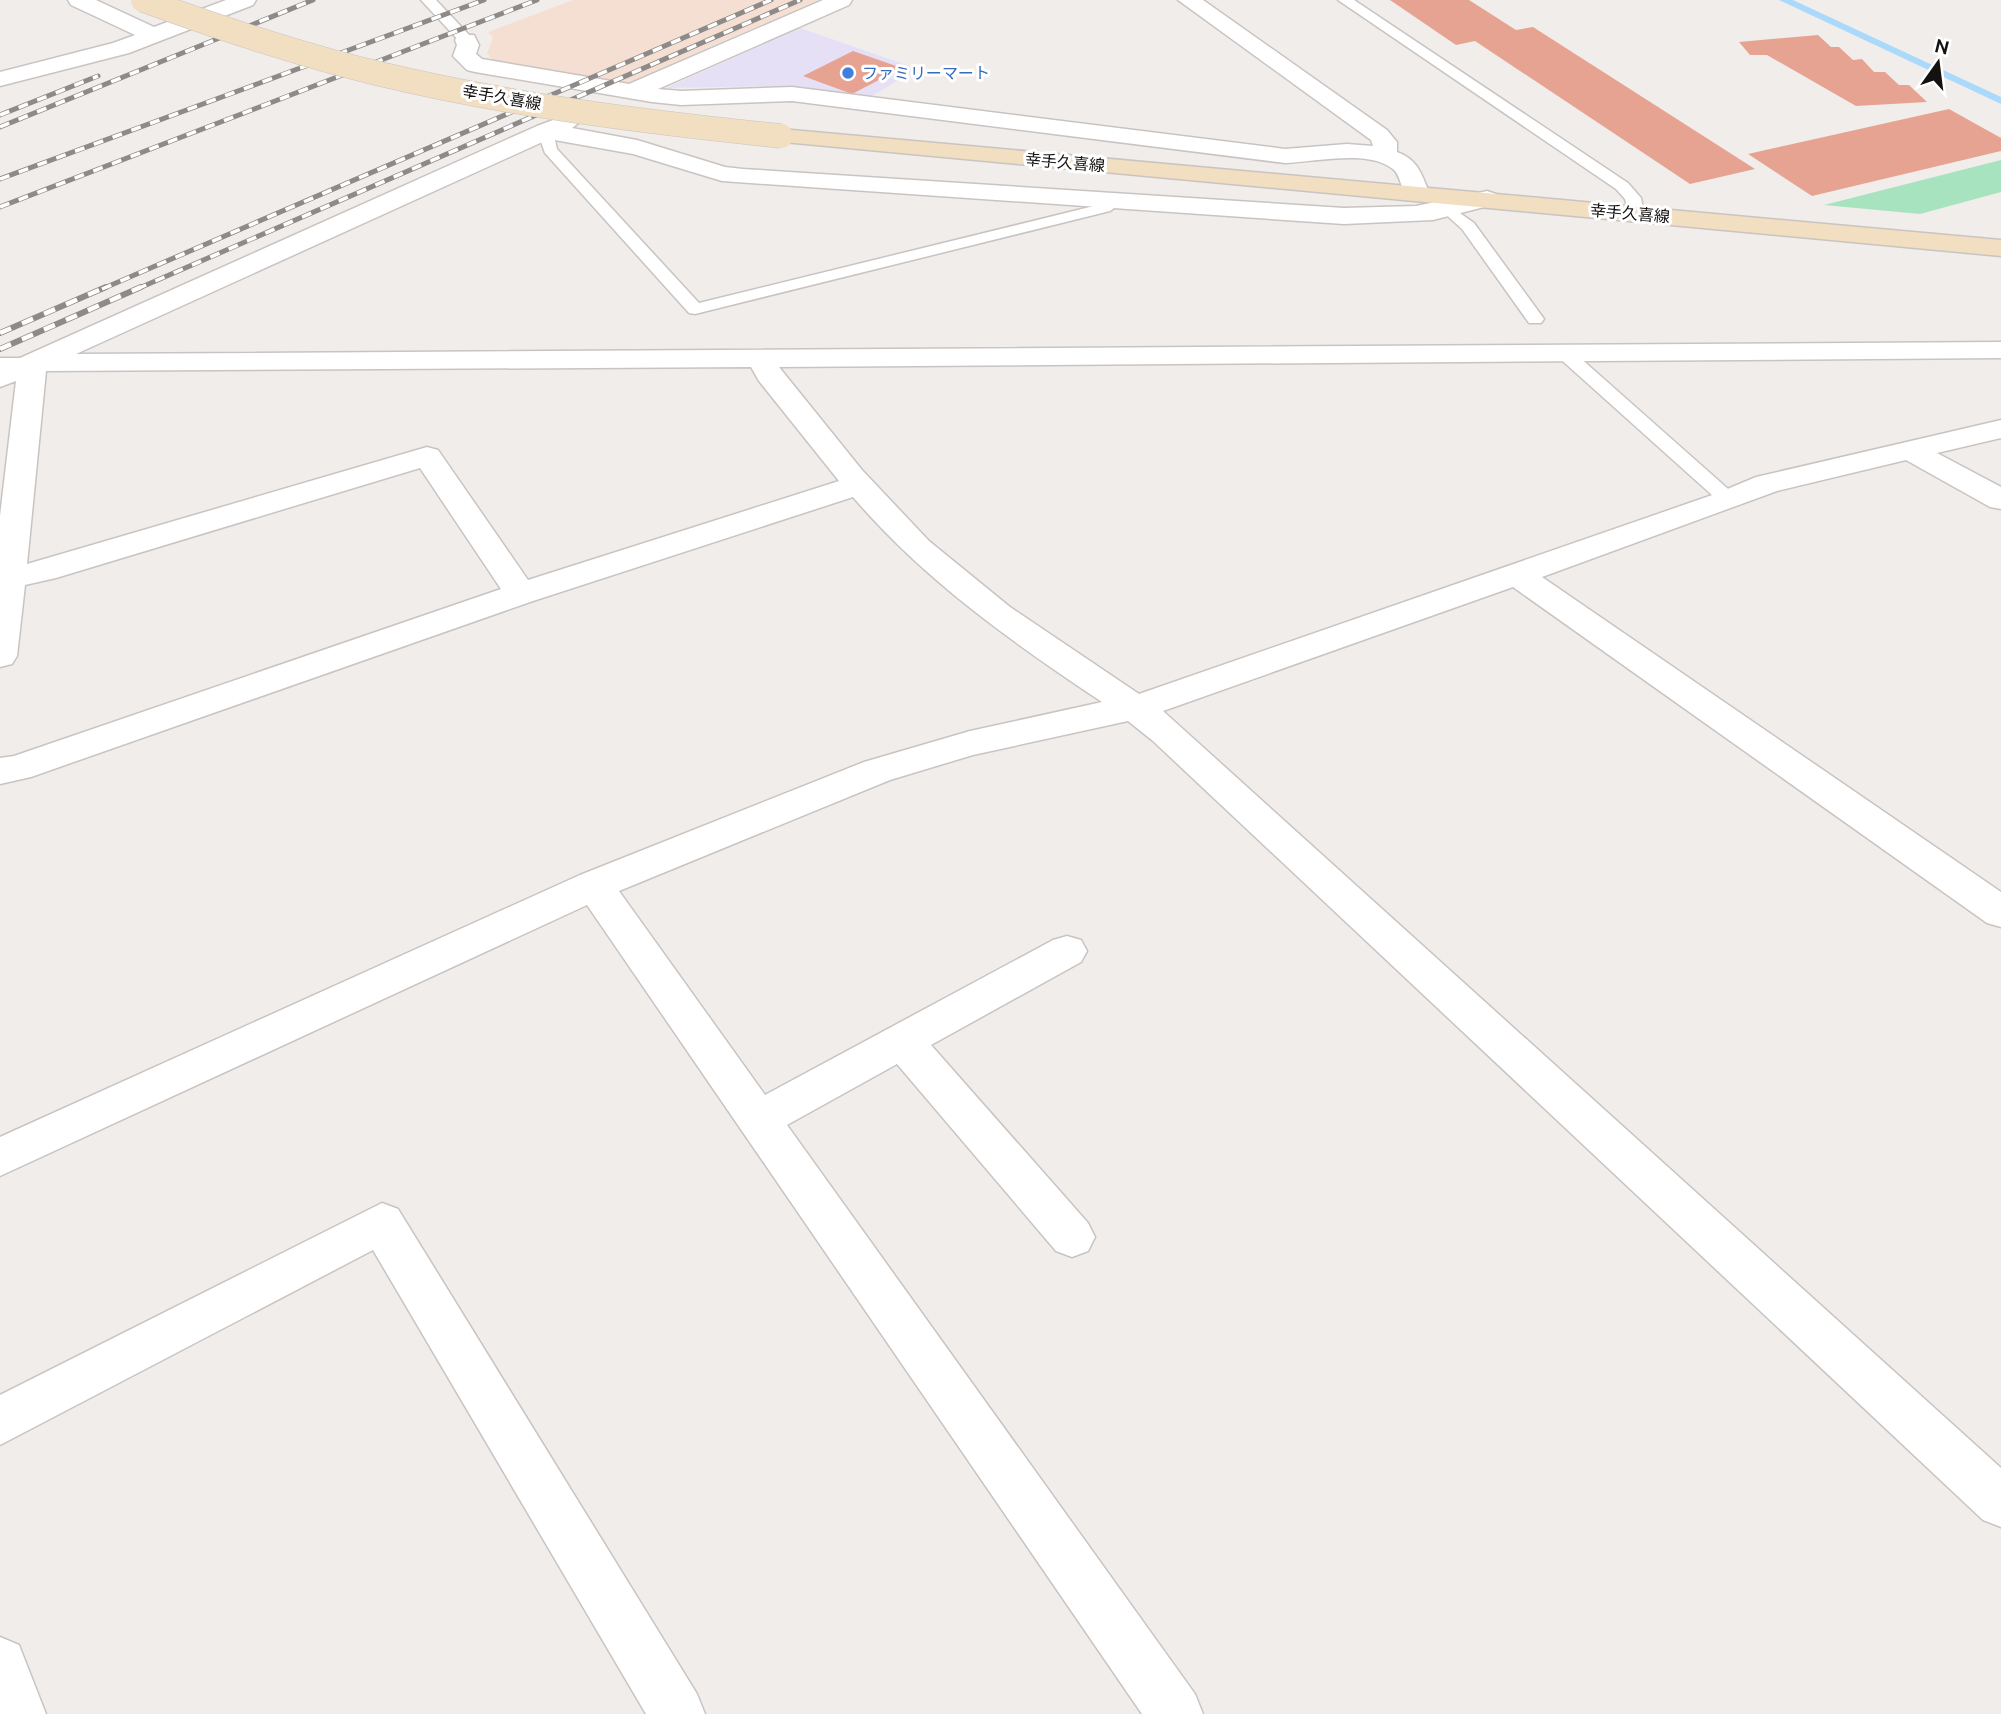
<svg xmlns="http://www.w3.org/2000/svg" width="2001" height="1714" font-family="Ubuntu,'Noto Sans JP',sans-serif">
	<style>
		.commercial { fill: #e6e0f6 }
		.industrial { fill: #f5dfd3 }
		.green { fill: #a8e3bf }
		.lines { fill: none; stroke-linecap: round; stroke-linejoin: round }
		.stream { fill: #abd9fb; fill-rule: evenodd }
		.building { fill: #e7a392 }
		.service-casing { stroke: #c9c4c1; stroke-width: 3 }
		.minor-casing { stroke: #c9c4c1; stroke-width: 3 }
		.secondary-casing { stroke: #c9c4c1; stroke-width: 3 }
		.service { fill: #fff; fill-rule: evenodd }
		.minor { fill: #fff; fill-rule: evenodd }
		.secondary { fill: #f2dec1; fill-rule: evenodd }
		.rail-far1-casing { stroke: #8d8a88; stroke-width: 5 }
		.rail-casing { stroke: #8d8a88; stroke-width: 6 }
		.rail-far1 { stroke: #fff; stroke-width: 3.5; stroke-dasharray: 10; stroke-linecap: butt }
		.rail { stroke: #fff; stroke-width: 4.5; stroke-dasharray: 12; stroke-linecap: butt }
		.secondary-bridge-casing { stroke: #c9c4c1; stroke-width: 25; stroke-linecap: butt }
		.secondary-bridge { stroke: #f2dec1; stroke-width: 24 }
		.shop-dot { fill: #3f7fe0; stroke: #fff; stroke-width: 2.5 }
		.labels { text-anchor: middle; stroke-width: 6; stroke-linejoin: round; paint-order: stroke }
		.far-shop-label { font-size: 16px; fill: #366cbe; stroke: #fff; text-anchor: start }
		.far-street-label { font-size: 16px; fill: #141211; stroke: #fff }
	</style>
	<rect width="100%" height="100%" fill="#f1edea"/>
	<path class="commercial" d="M 800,28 L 918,69 L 870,97 L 782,86 L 666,88 Z"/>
	<path class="industrial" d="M 573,0 L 818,0 L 627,83 L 494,62 L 487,53 L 493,38 L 488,32 Z"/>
	<path class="green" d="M 2001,160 L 2001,192 L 1920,214 L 1824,205 Z"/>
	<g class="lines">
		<path class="stream" d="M 1779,0 L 1793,0 L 2001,97 L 2001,104 Z"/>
	</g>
	<g class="building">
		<path d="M 1390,0 L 1469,0 L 1516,30 L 1533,27 L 1755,169 L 1690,184 L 1475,41 L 1456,45 Z"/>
		<path d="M 1818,35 L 1831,47 L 1839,47 L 1853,60 L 1862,59 L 1874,72 L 1885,72 L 1899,85 L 1909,85 L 1927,102 L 1856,106 L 1767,55 L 1750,55 L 1739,42 Z"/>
		<path d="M 853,51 L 902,68 L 852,94 L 803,76 Z"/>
		<path d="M 1949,109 L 2001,138 L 2001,151 L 1812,196 L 1748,154 Z"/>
	</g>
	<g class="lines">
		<defs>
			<g id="service">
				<path d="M 421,0 L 436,0 L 471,37 L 471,43 L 461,43 Z"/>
				<path d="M 1338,0 L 1354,0 L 1628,183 L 1641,198 L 1644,214 L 1642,217 L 1630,217 L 1625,199 L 1616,189 Z"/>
				<path d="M 545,126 L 553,131 L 557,149 L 699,303 L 1098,205 L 1117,195 L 1125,200 L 1110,211 L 695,314 L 689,313 L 545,153 L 537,131 Z"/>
				<path d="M 1450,206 L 1474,223 L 1544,319 L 1541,323 L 1529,323 L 1462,229 L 1442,211 Z"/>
				<path d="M 1563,347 L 1569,348 L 1736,496 L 1739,500 L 1736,504 L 1722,504 L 1557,356 L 1554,352 L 1557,348 Z"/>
				<path d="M 0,358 L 33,358 L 42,363 L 33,368 L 0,368 Z"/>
			</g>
			<g id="minor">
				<path d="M 68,0 L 96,0 L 154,27 L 226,0 L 256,0 L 253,5 L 129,53 L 0,86 L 0,72 L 113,43 L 135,35 L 71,5 Z"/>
				<path d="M 823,0 L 852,0 L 849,5 L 658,89 L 681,91 L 792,87 L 1285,149 L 1347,144 L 1373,146 L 1371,140 L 1178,0 L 1203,0 L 1387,130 L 1397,142 L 1397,152 C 1418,160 1421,173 1429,192 L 1425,197 L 1416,200 L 1407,197 C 1401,189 1400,174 1393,169 C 1368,149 1314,162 1285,163 L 792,101 L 681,105 L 652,102 L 475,72 L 467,70 L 453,56 L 457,45 L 455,40 L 458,35 L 474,35 L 479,45 L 476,54 L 482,59 L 629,84 Z"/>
				<path d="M 569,114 L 577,116 L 581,121 L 572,128 L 637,140 L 725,167 L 743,169 L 1344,208 L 1416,206 L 1487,191 L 1496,194 L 1500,199 L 1496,204 L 1433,220 L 1344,224 L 722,181 L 633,154 L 549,139 L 76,354 L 2001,342 L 2001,358 L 779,367 L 862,470 L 929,541 L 1010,607 L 1139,694 L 1718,493 L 1756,477 L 2001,420 L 2001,438 L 1937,453 L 2001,487 L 2001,509 L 1990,507 L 1906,460 L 1777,491 L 1542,577 L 2001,892 L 2001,927 L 1987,923 L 1513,587 L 1163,711 L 2001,1468 L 2001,1527 L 1983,1520 L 1153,741 L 1128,721 L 973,755 L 890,780 L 619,891 L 765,1095 L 1053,940 L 1067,936 L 1081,940 L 1087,951 L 1081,962 L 931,1045 L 1088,1223 L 1095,1237 L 1088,1251 L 1072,1257 L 1056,1251 L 897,1064 L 787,1125 L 1195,1694 L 1203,1714 L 1142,1714 L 587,905 L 0,1176 L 0,1137 L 580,875 L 864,762 L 970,731 L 1102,702 C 1012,642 924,580 853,497 L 533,601 L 31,777 L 0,784 L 0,758 L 14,756 L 501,589 L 420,468 L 56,578 L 25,585 L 17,656 L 12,664 L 0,667 L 0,516 L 16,381 L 0,387 L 0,367 L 537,126 ZM 751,367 L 759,381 L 839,481 L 528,580 L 438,450 L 427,447 L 27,564 L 46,371 Z"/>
				<path d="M 382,1203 L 398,1209 L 697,1694 L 705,1714 L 646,1714 L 373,1250 L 0,1445 L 0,1395 Z"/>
				<path d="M 0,1637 L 19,1645 L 46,1714 L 0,1714 Z"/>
			</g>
			<path id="secondary" d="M 781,129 L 2001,240 L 2001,256 L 773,141 L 769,136 L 773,131 Z"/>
		</defs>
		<use href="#service" class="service-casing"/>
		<use href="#minor" class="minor-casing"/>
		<use href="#secondary" class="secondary-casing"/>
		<use href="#service" class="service"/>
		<use href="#minor" class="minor"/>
		<use href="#secondary" class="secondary"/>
		<defs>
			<g id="rail-far1">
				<path d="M 0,115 L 98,76"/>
				<path d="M 0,127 L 313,0"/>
				<path d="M 0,179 L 484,0"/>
				<path d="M 0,207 L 537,0"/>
				<path d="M 102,289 L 771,0"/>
				<path d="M 137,289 L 800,0"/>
			</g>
			<g id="rail">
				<path d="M 0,333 L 106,287"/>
				<path d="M 0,349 L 141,287"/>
			</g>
		</defs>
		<use href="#rail-far1" class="rail-far1-casing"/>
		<use href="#rail" class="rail-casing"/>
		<use href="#rail-far1" class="rail-far1"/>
		<use href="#rail" class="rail"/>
		<defs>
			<path id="secondary-bridge" d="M 143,0 C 220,28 297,54 376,73 C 509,105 645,122 781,136"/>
		</defs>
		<use href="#secondary-bridge" class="secondary-bridge-casing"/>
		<use href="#secondary-bridge" class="secondary-bridge"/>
	</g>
	<circle class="shop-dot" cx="848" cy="73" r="7"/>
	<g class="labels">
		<g class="far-shop-label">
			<text x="862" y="79">ファミリーマート</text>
		</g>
		<g class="far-street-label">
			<text transform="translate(502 97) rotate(10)" y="6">幸手久喜線</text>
			<text transform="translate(1065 162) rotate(5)" y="6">幸手久喜線</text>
			<text transform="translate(1630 213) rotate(5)" y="6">幸手久喜線</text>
		</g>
	</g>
	<g transform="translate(1938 63) rotate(14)" stroke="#ffffff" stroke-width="5" paint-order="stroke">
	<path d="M0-5L12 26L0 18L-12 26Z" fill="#141211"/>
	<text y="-10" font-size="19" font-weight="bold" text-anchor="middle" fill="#141211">N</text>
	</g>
</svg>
